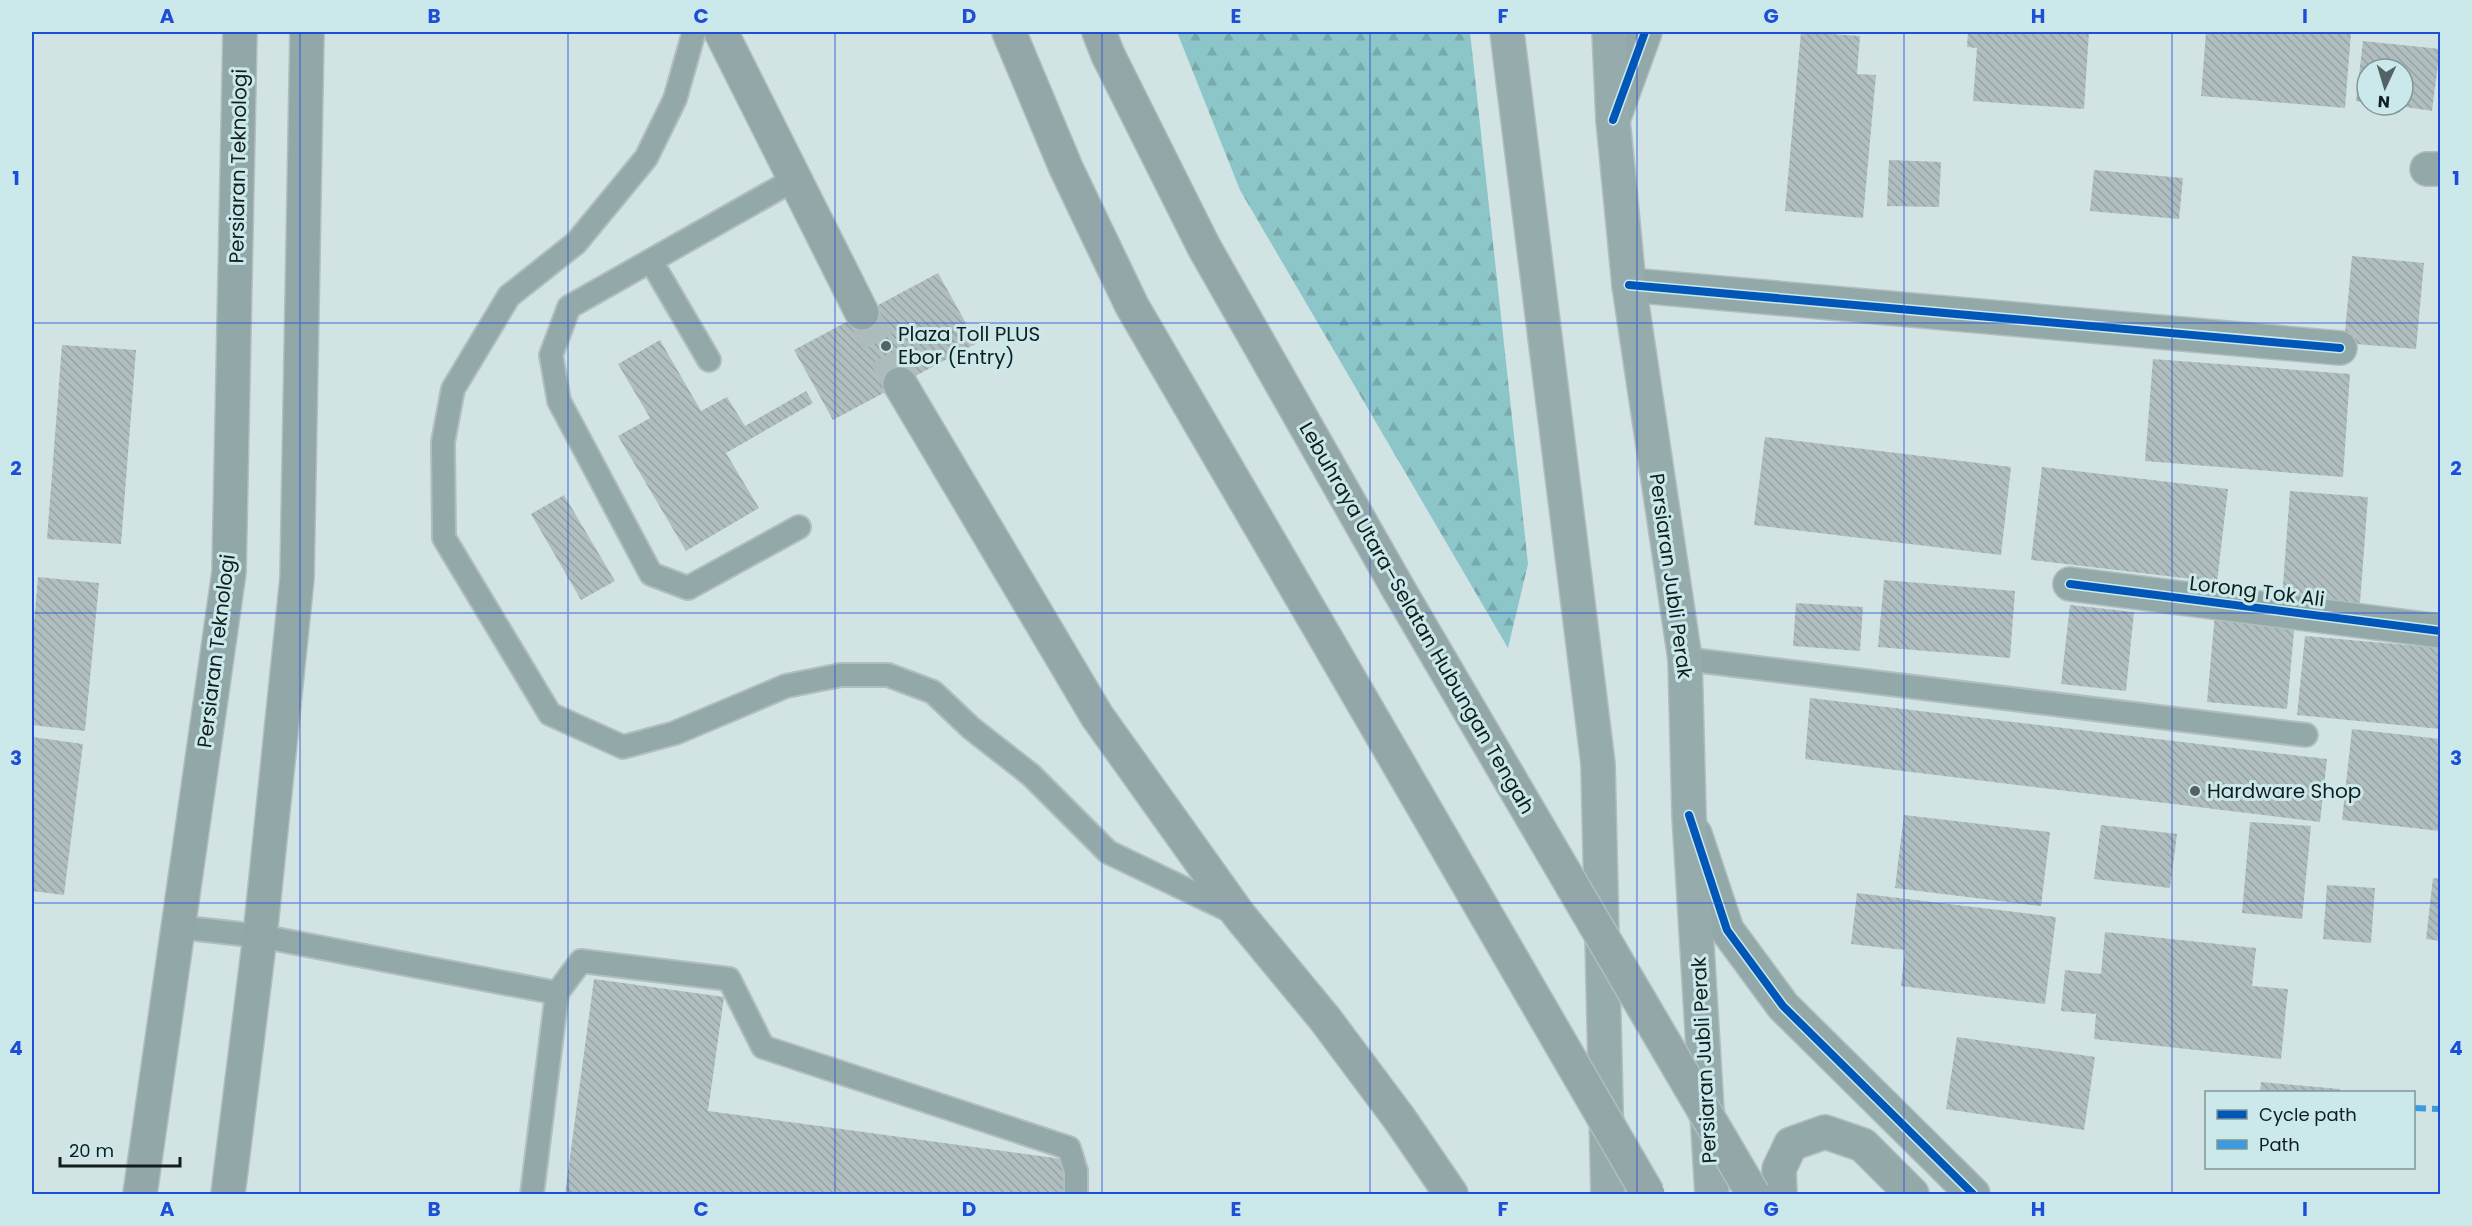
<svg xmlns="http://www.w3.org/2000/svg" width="2472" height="1226" font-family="Poppins,sans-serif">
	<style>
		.forest { fill: url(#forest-firs) }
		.building { fill: url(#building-back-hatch) }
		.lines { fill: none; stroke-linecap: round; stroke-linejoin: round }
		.motorway-tunnel { stroke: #acbbbc; stroke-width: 33; stroke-dasharray: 33 16; stroke-linecap: butt }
		.service-casing { stroke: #b1bebe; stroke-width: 26 }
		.minor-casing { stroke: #b1bebe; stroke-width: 36 }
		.secondary-casing { stroke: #b1bebe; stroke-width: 36 }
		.primary-casing { stroke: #b1bebe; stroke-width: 36 }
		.motorway-casing { stroke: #b1bebe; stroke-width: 36 }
		.service { stroke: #93a8a8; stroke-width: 22 }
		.minor { stroke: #93a8a8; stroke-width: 33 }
		.secondary { stroke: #91a7a8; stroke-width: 33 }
		.primary { stroke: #96abac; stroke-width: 33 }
		.motorway { stroke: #94a7a8; stroke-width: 33 }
		.motorway-bridge-casing { stroke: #b1bebe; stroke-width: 36; stroke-linecap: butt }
		.motorway-bridge { stroke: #94a7a8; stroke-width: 33 }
		.quiet { stroke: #3a9be0; stroke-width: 6; stroke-dasharray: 12 6; stroke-linecap: butt }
		.cycleway-casing { stroke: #cbe9ea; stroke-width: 11 }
		.cycleway { stroke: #0057b8; stroke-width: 8 }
		.grid { fill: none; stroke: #1d4ed8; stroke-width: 1.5; stroke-opacity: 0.55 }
		.poi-dot { fill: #556263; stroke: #cbe9ea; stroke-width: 2 }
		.labels { text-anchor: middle; stroke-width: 6; stroke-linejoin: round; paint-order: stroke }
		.street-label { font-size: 20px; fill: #121d1e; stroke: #cbe9ea }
		.poi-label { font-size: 20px; fill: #121d1e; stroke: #cbe9ea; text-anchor: start }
		.neatline { fill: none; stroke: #1d4ed8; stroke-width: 2 }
		.grid-label { font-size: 20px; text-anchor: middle; font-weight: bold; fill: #1d4ed8 }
	</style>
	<defs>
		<pattern id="forest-firs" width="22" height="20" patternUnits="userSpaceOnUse" patternTransform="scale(1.5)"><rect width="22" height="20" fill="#8cc6c8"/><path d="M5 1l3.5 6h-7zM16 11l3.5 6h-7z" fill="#78aaab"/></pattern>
		<pattern id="building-back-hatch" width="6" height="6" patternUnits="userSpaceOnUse" patternTransform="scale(1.5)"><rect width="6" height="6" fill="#b1bebf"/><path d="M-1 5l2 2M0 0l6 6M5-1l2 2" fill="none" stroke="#97a3a4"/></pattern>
	</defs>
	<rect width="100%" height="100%" fill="#d2e3e3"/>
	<path class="forest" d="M 1177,32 L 1470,32 L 1528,564 L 1508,648 L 1240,190 Z"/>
	<g class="building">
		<path d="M 1801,32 L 1860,36 L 1857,74 L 1876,75 L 1863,218 L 1785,211 Z"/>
		<path d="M 1968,32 L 2089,32 L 2084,109 L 1973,101 L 1977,48 L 1967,47 Z"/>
		<path d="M 2206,32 L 2351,33 L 2345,108 L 2201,96 Z"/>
		<path d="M 2363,41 L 2440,49 L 2432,111 L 2399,106 L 2403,105 L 2403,69 L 2367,69 L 2367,103 L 2356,101 Z"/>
		<path d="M 1889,160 L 1941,162 L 1939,207 L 1887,206 Z"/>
		<path d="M 2094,170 L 2183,178 L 2179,219 L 2090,211 Z"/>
		<path d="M 2352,256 L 2424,263 L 2416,349 L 2344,343 Z"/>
		<path d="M 938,273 L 977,343 L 833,420 L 794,350 Z"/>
		<path d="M 660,340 L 701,411 L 727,397 L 745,426 L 806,391 L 813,403 L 726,453 L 759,508 L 686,551 L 618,436 L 650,418 L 618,364 Z"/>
		<path d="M 62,345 L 136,350 L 121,544 L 47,539 Z"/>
		<path d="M 2153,359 L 2350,374 L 2343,477 L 2145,461 Z"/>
		<path d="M 1765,437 L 2011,467 L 2001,555 L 1754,525 Z"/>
		<path d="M 2042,467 L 2228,489 L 2217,582 L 2031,560 Z"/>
		<path d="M 2290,491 L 2368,497 L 2360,603 L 2282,598 Z"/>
		<path d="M 564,495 L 615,581 L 581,600 L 531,514 Z"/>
		<path d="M 38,577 L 99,583 L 85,731 L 32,725 L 32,647 Z"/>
		<path d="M 1884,580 L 2015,591 L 2010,658 L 1878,647 Z"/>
		<path d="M 1796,603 L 1863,607 L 1860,651 L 1793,646 Z"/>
		<path d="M 2070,605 L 2134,612 L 2126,691 L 2061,684 Z"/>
		<path d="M 2215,614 L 2295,621 L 2287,709 L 2207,702 Z"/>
		<path d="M 2305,636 L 2440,648 L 2440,729 L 2297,715 Z"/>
		<path d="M 1810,698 L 2327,759 L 2320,822 L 1805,759 Z"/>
		<path d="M 2352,729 L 2440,739 L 2440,831 L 2342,820 Z"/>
		<path d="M 32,737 L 83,744 L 64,895 L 32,891 Z"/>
		<path d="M 1904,815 L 2050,832 L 2041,906 L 1895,888 Z"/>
		<path d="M 2250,822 L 2311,826 L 2302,919 L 2242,913 Z"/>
		<path d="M 2101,825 L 2177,834 L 2170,888 L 2094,879 Z"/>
		<path d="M 2433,878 L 2440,879 L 2440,941 L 2426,939 Z"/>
		<path d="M 2327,885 L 2375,888 L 2371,943 L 2323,939 Z"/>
		<path d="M 1857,893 L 2056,917 L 2045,1004 L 1901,986 L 1905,950 L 1851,944 Z"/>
		<path d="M 2105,932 L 2256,948 L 2252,986 L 2288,989 L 2281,1059 L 2094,1039 L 2096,1014 L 2061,1011 L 2065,970 L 2101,974 Z"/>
		<path d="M 594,979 L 724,997 L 708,1111 L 1069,1160 L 1064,1194 L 565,1194 Z"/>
		<path d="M 1957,1037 L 2095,1057 L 2084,1130 L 1946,1109 Z"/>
		<path d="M 2261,1082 L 2340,1089 L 2340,1092 L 2260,1092 Z"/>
	</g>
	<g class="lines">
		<path class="motorway-tunnel" d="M 862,313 L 900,384"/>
		<defs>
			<g id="service">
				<path d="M 694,32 L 675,99 L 646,158 L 576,243 L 509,296 L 453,389 L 443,442 L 444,538 L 550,714 L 623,747 L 675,733 L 786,686 L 841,675 L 888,675 L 933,692 L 971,728 L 1031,775 L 1108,852 L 1235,913"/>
				<path d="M 795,179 L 569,307 L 551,355 L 559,401 L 651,574 L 688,588 L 799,527"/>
				<path d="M 651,261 L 709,360"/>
				<path d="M 1685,659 L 2306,735"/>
				<path d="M 178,927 L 260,936 L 557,993"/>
				<path d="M 532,1194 L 557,993 L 581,961 L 729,979 L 763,1047 L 1069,1148 L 1076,1171 L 1076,1194"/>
			</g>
			<g id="minor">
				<path d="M 1613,120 L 1645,32"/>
				<path d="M 2427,169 L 2440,169"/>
				<path d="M 1629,285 L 2340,348"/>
				<path d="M 2070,584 L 2440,631"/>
				<path d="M 1695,834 L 1727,930 L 1783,1006 L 1973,1194"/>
				<path d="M 1780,1194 L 1779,1169 L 1791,1144 L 1825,1132 L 1863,1145 L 1912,1194"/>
			</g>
			<g id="secondary">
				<path d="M 140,1194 L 229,572 L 240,32"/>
				<path d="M 228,1194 L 260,936 L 297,578 L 307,32"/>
			</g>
			<g id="primary">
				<path d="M 1507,32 L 1598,764 L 1608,1194"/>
				<path d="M 1609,32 L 1613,120 L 1629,285 L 1685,659 L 1689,815 L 1712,1194"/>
			</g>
			<g id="motorway">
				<path d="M 721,32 L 862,313"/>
				<path d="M 1009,32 L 1066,168 L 1132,306 L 1325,637"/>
				<path d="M 1099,32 L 1108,55 L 1204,247 L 1399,590"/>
				<path d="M 900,384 L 1097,716 L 1239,915 L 1325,1019 L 1399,1118 L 1451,1194"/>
			</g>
		</defs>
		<use href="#service" class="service-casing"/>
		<use href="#minor" class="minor-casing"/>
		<use href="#secondary" class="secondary-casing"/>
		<use href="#primary" class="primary-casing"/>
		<use href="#motorway" class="motorway-casing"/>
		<use href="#service" class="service"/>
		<use href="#minor" class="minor"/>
		<use href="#secondary" class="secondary"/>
		<use href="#primary" class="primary"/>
		<use href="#motorway" class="motorway"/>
		<defs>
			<g id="motorway-bridge">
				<path d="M 1399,590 L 1753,1194"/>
				<path d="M 1325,637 L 1648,1194"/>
			</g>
		</defs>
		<use href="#motorway-bridge" class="motorway-bridge-casing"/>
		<use href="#motorway-bridge" class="motorway-bridge"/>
		<path class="quiet" d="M 2414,1108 L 2440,1109"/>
		<defs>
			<g id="cycleway">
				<path d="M 1613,120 L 1645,32"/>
				<path d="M 1629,285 L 2340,348"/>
				<path d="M 2070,584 L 2440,631"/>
				<path d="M 1689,815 L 1727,930 L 1783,1006 L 1973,1194"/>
			</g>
		</defs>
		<use href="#cycleway" class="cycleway-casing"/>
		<use href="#cycleway" class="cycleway"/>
	</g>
	<path class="grid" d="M 300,32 L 300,1194M 568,32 L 568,1194M 835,32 L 835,1194M 1102,32 L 1102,1194M 1370,32 L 1370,1194M 1637,32 L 1637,1194M 1904,32 L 1904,1194M 2172,32 L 2172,1194M 32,323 L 2440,323M 32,613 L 2440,613M 32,903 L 2440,903"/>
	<g class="poi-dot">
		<circle cx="886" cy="346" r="6"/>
		<circle cx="2195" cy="791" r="6"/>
	</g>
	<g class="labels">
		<g class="street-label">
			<text transform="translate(238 166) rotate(-89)" y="7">Persiaran Teknologi</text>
			<text transform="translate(1671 576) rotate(82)" y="7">Persiaran Jubli Perak</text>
			<text transform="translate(2257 591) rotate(7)" y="7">Lorong Tok Ali</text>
			<text transform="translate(1417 618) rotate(60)" y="7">Lebuhraya Utara–Selatan Hubungan Tengah</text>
			<text transform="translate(216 651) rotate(-83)" y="7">Persiaran Teknologi</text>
			<text transform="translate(1704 1060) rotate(-93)" y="7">Persiaran Jubli Perak</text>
		</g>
		<g class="poi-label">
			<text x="898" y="341">Plaza Toll PLUS<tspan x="898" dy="23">Ebor (Entry)</tspan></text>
			<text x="2207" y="798">Hardware Shop</text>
		</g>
	</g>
	<rect width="2472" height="1226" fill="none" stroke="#cbe9ea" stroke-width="66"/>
	<rect x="2205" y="1091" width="210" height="78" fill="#cbe9ea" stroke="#819798" stroke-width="1.5"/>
	<rect x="2217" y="1110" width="30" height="9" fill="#0057b8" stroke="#819798" stroke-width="1.5"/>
	<text x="2259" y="1121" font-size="18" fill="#121d1e">Cycle path</text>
	<rect x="2217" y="1140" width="30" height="9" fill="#3a9be0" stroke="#819798" stroke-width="1.5"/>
	<text x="2259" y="1151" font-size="18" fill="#121d1e">Path</text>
	<g transform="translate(2385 87) rotate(184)"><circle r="28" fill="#cbe9ea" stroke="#819798" stroke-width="1.5"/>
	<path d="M0-4.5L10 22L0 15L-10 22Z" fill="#556263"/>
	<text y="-9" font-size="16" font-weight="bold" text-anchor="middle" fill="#121d1e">N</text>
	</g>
	<path d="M60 1157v9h120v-9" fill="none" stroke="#121d1e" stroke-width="3"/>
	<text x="69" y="1157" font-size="18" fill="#121d1e" stroke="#cbe9ea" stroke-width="4.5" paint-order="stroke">20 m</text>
	<rect x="33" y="33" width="2406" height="1160" class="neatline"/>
	<g class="grid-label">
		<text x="167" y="23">A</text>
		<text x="434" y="23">B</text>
		<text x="701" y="23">C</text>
		<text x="969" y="23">D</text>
		<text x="1236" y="23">E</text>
		<text x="1503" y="23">F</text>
		<text x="1771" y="23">G</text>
		<text x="2038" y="23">H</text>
		<text x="2305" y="23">I</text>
		<text x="16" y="185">1</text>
		<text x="2456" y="185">1</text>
		<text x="16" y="475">2</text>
		<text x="2456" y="475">2</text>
		<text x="16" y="765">3</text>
		<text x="2456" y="765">3</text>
		<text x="16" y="1055">4</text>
		<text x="2456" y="1055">4</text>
		<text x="167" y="1216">A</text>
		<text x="434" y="1216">B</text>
		<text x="701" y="1216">C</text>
		<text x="969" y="1216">D</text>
		<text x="1236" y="1216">E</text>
		<text x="1503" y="1216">F</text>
		<text x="1771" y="1216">G</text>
		<text x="2038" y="1216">H</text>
		<text x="2305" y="1216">I</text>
	</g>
</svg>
